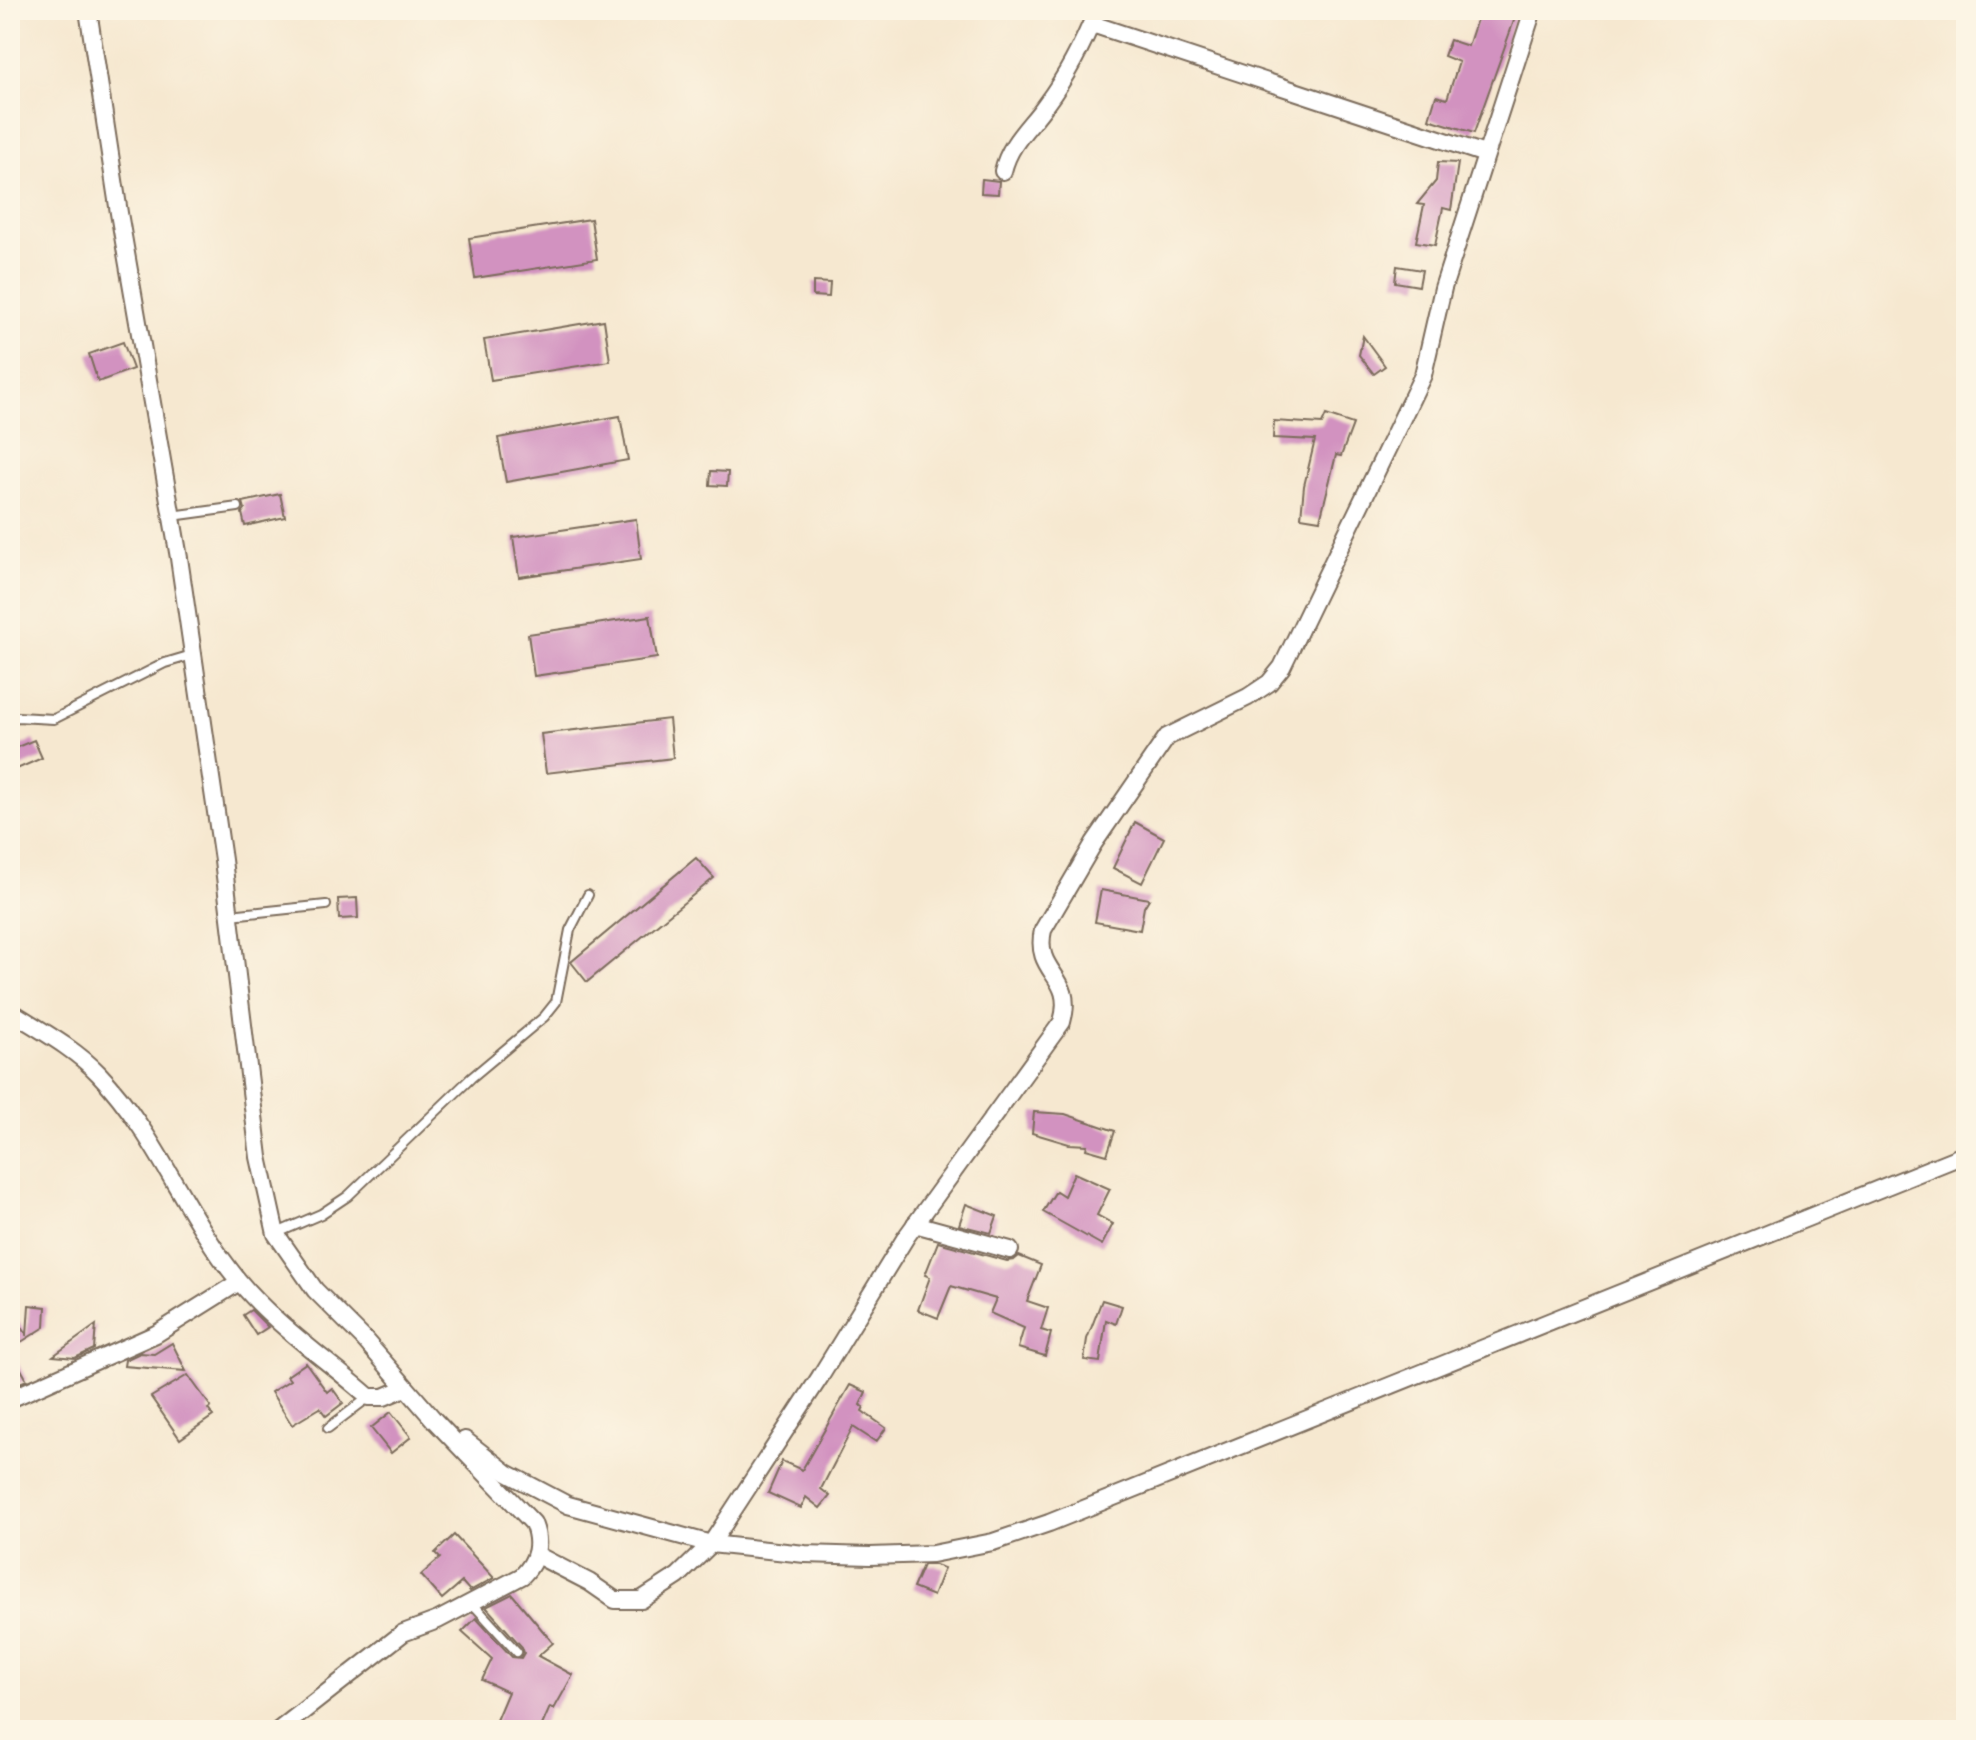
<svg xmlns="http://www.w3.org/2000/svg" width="1976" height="1740" font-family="'Libre Bodoni',serif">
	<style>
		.building { fill: #d292c0 }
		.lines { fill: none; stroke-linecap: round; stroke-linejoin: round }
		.lane-casing { stroke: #7c6c5c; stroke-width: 12 }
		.street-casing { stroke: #7c6c5c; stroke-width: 20 }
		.lane { stroke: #fff; stroke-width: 8 }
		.street { stroke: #fff; stroke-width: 16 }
	</style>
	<rect width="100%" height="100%" fill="#fcf5e5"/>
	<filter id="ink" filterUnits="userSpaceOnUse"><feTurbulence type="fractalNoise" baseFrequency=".0125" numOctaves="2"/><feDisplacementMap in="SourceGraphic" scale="16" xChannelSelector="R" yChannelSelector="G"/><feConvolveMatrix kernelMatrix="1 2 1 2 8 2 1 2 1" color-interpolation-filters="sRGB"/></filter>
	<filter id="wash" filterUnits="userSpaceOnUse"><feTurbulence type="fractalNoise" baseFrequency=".006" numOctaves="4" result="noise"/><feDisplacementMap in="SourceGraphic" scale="32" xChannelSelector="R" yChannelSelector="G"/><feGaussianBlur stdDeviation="1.8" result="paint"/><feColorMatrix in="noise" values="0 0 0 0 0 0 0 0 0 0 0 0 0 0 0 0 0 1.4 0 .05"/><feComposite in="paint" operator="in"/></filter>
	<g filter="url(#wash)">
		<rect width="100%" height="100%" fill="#f6e8d0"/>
		<g id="blocks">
			<g class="building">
				<path d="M 1480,10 L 1499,10 L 1516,15 L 1474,133 L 1429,119 L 1436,96 L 1447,99 L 1459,62 L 1444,56 L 1450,40 L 1468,46 Z"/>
				<path d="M 1438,162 L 1458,163 L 1451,210 L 1443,208 L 1435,245 L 1416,242 L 1424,205 L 1417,204 L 1436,181 Z"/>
				<path d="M 982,179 L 999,181 L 998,194 L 981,193 Z"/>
				<path d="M 591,219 L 597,259 L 475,278 L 469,238 Z"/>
				<path d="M 1397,266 L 1422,270 L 1419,286 L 1395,282 Z"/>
				<path d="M 813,282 L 830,283 L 829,297 L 813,296 Z"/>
				<path d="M 604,320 L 610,361 L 491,380 L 484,340 Z"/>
				<path d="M 1363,336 L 1385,366 L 1374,374 L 1359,355 Z"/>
				<path d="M 123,342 L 133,369 L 98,382 L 89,354 Z"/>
				<path d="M 1326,415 L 1353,424 L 1341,456 L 1336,455 L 1320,520 L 1301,517 L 1304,486 L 1315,440 L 1273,438 L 1274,421 L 1322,424 Z"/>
				<path d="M 620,416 L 628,460 L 506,482 L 498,438 Z"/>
				<path d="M 711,471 L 728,472 L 727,486 L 710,485 Z"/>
				<path d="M 280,494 L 285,517 L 245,526 L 242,513 L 245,509 L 243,502 Z"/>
				<path d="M 636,519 L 641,559 L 519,577 L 513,537 Z"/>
				<path d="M 650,616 L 657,658 L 534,676 L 528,634 Z"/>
				<path d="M 669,719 L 673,758 L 546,773 L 541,734 Z"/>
				<path d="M 34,740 L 42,758 L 10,772 L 10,750 Z"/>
				<path d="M 1135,822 L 1164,838 L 1142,883 L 1113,868 Z"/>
				<path d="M 696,858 L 714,878 L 587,982 L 571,962 Z"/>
				<path d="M 1101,890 L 1149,899 L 1144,907 L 1140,930 L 1095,922 Z"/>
				<path d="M 357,898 L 358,918 L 339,919 L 338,899 Z"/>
				<path d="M 1034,1112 L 1065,1114 L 1115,1131 L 1107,1155 L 1086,1149 L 1087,1145 L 1069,1144 L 1032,1133 Z"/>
				<path d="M 1074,1173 L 1110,1189 L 1097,1215 L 1113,1224 L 1102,1245 L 1043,1212 L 1056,1191 L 1064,1196 Z"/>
				<path d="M 966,1204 L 997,1216 L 991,1233 L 959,1225 Z"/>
				<path d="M 938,1242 L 1007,1261 L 1014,1260 L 1019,1256 L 1041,1265 L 1027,1301 L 1048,1308 L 1041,1330 L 1051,1333 L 1045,1356 L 1018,1348 L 1024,1328 L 990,1313 L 996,1299 L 951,1286 L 938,1318 L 918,1310 L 930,1277 L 925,1275 Z"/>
				<path d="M 1102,1300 L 1122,1306 L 1116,1324 L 1106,1320 L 1100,1362 L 1084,1360 L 1087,1339 Z"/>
				<path d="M 29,1305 L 46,1307 L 45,1327 L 10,1349 L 10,1309 L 27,1335 Z"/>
				<path d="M 251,1310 L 268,1327 L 256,1335 L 243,1315 Z"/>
				<path d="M 96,1325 L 94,1349 L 75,1358 L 53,1356 Z"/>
				<path d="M 172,1343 L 186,1371 L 124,1366 L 125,1360 L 140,1353 L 154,1354 Z"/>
				<path d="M 10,1349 L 27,1380 L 10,1387 Z"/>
				<path d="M 306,1363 L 327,1392 L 332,1388 L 343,1403 L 326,1416 L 320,1408 L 292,1425 L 271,1392 L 290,1380 L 287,1376 Z"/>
				<path d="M 188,1375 L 211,1407 L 208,1409 L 213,1416 L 180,1439 L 151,1397 Z"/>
				<path d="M 850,1385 L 866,1392 L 860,1405 L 864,1407 L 862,1411 L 886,1428 L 876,1442 L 853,1427 L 821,1489 L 830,1496 L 820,1508 L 806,1497 L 801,1508 L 768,1493 L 782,1461 L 802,1470 Z"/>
				<path d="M 391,1412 L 411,1437 L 391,1453 L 371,1428 Z"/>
				<path d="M 454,1535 L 494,1578 L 470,1591 L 462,1582 L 442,1599 L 421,1575 L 440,1558 L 435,1553 Z"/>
				<path d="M 923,1565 L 935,1565 L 944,1568 L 933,1596 L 913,1588 Z"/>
				<path d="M 512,1594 L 553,1643 L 538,1656 L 573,1675 L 554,1709 L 550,1707 L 540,1730 L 505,1730 L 494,1725 L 508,1692 L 482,1680 L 492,1659 L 462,1632 L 476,1618 L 512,1657 L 521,1658 L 524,1653 L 522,1647 L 486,1607 Z"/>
			</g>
		</g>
	</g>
	<g filter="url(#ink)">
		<use href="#blocks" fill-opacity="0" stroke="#7c6c5c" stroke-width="2"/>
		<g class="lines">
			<defs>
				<g id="lane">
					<path d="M 172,516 L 238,507"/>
					<path d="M 10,720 L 17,717 L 54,719 L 165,663 L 192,655"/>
					<path d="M 230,915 L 326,905"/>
					<path d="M 277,1233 L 321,1214 L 348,1196 L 471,1078 L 544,1017 L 556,1002 L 570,930 L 588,895"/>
					<path d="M 328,1428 L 369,1397"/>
					<path d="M 472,1603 L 517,1652"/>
				</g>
				<g id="street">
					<path d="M 88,10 L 119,213 L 179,558 L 223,860 L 259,1157 L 276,1234 L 315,1290 L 363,1338 L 435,1421 L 533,1523 C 541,1543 538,1560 522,1576 L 438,1620 L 403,1633 L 279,1730"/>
					<path d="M 1092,24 L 1485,154"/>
					<path d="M 1003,171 C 1010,142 1030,127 1046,104 C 1067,76 1084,42 1097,10"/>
					<path d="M 10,1011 C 40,1030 74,1048 99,1074 C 156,1133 186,1217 238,1280 C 275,1325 326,1359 369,1397 L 384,1397 L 405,1388"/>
					<path d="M 915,1224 L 1010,1250"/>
					<path d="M 10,1399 L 156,1334 L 239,1282"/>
					<path d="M 465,1440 L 507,1473 L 568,1505 L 711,1544 L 805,1554 L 870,1556 L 932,1554 L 993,1542 L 1049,1523 L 1966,1154"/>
					<path d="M 537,1555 L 589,1582 L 615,1600 L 641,1600 L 678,1576 L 711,1544 L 820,1377 L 906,1237 L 1062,1022 C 1076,974 1033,975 1043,930 L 1094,843 L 1167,737 L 1248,697 L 1269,683 L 1282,667 L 1423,375 L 1443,288 L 1533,10"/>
				</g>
			</defs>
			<use href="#lane" class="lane-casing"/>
			<use href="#street" class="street-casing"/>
			<use href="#lane" class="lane"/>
			<use href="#street" class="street"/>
		</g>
	</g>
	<rect width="1976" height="1740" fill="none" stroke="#fcf5e5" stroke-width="40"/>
</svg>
